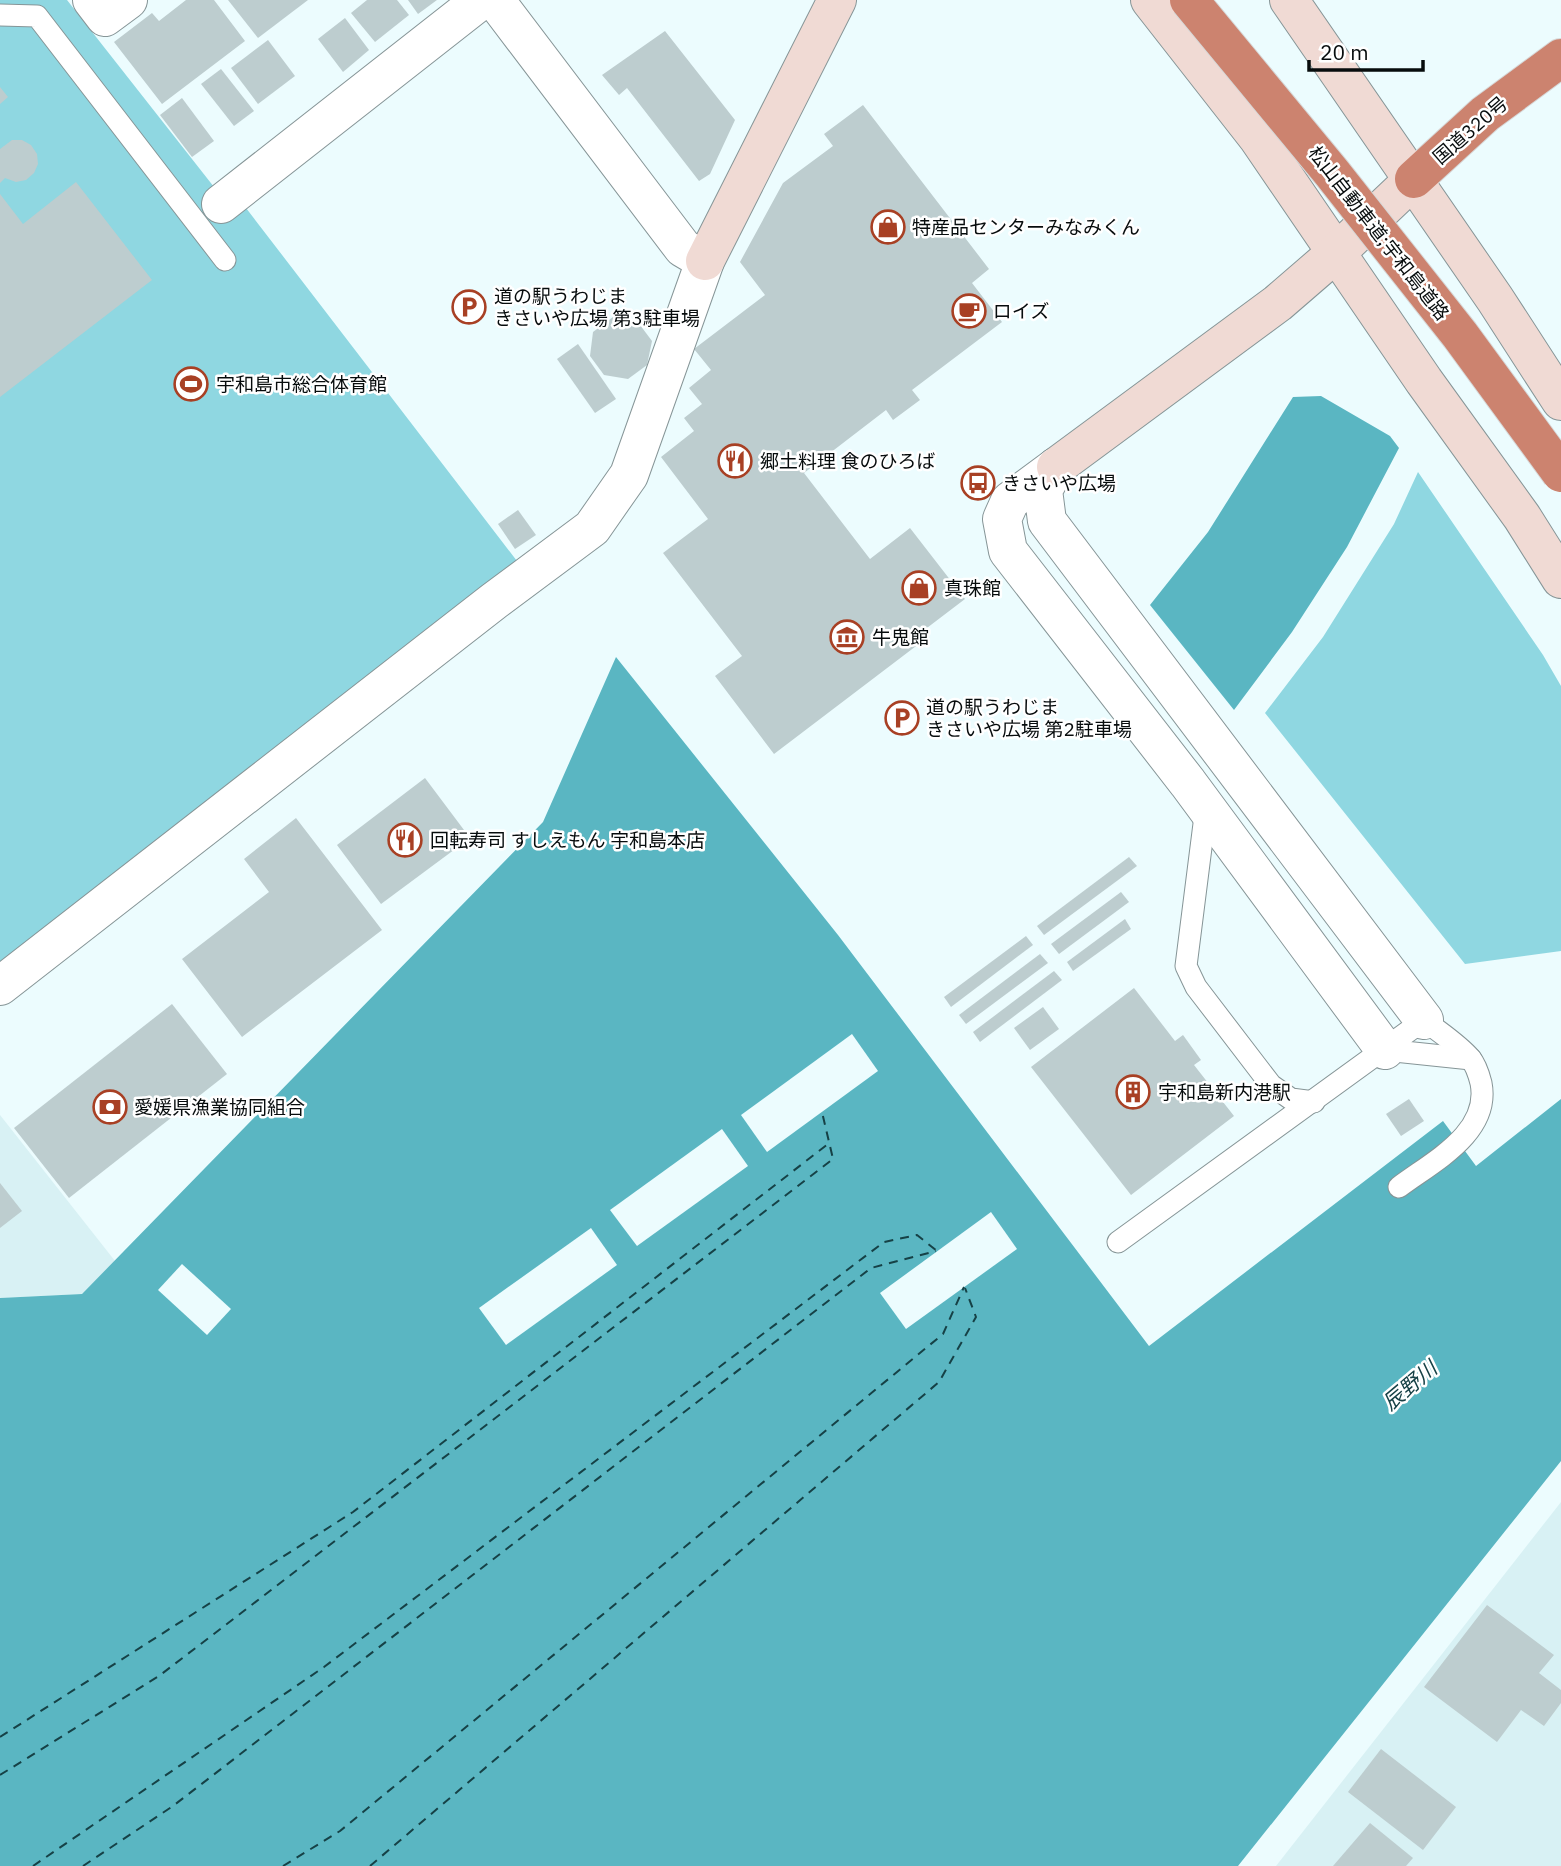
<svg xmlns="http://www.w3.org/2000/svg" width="1561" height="1866" font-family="'IBM Plex Sans','Noto Sans JP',sans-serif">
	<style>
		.built { fill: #d8f1f4 }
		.green { fill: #8fd7e1 }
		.water { fill: #5ab6c2 }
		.pier { fill: #ecfcfe }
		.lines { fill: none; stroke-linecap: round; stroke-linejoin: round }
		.ferry { stroke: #164146; stroke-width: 2; stroke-dasharray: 9 7; stroke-linecap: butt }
		.building { fill: #bdcdcf }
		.lane-casing { stroke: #869597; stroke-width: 23 }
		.street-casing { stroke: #869597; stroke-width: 40 }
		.secondary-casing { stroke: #869597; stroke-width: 40 }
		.highway-casing { stroke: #d7d8d8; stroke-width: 40 }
		.lane { stroke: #fff; stroke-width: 21 }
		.street { stroke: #fff; stroke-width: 38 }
		.secondary { stroke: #f0dad4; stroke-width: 38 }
		.highway { stroke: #cc836f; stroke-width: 38 }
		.highway-bridge-casing { stroke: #d7d8d8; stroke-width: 40; stroke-linecap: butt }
		.highway-bridge { stroke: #cc836f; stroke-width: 38 }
		.labels { text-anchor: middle; stroke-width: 5; stroke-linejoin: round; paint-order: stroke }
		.street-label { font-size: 19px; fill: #070c0d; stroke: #fff }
		.poi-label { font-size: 19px; fill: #070c0d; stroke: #fff; text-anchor: start }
		.water-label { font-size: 21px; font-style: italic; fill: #164146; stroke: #fff }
	</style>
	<rect width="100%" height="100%" fill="#ecfcfe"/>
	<g class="built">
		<path d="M 0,1115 L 115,1261 L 82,1294 L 0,1298 Z"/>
		<path d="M 1561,1502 L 1561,1866 L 1276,1866 Z"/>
	</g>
	<g class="green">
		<path d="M 0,0 L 67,0 L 214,187 L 246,208 L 517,561 L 0,962 Z"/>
		<path d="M 1418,472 L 1543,655 L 1561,686 L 1561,951 L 1465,964 L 1265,713 L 1323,637 L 1394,524 Z"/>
	</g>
	<g class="water">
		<path d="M 1321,396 L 1390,436 L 1399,448 L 1347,547 L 1292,632 L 1234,710 L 1150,605 L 1208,532 L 1293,397 Z"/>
		<path d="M 616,657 L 838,935 L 1149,1346 L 1443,1121 L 1476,1166 L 1561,1099 L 1561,1461 L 1238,1866 L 0,1866 L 0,1298 L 82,1294 L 543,822 Z"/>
	</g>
	<g class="pier">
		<path d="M 852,1034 L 878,1071 L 767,1152 L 741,1115 Z"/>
		<path d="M 722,1129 L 748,1166 L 637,1246 L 610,1210 Z"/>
		<path d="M 991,1212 L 1017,1249 L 906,1329 L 880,1293 Z"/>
		<path d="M 591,1228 L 617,1265 L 506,1345 L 479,1308 Z"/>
		<path d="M 182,1264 L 231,1309 L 207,1335 L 158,1290 Z"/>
	</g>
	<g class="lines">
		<g class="ferry">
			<path d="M 0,1737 L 353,1512 L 828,1144"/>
			<path d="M 0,1775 L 159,1676 L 833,1159 L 822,1112"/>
			<path d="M 33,1866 L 324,1667 L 884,1242 L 917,1235 L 937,1251"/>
			<path d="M 83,1866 L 173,1806 L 871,1268 L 936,1251"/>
			<path d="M 283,1866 L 340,1831 L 943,1334 L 964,1287"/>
			<path d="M 370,1866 L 939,1382 L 976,1317 L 965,1288"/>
		</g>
	</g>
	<g class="building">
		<path d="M 186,0 L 214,0 L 245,41 L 162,104 L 114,42 L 152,13 L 159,21 Z"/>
		<path d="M 228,0 L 308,0 L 258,38 Z"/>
		<path d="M 367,0 L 397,0 L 409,15 L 375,42 L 351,13 Z"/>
		<path d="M 408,0 L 437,0 L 418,14 Z"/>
		<path d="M 345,18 L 369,50 L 343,72 L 318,39 Z"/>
		<path d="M 665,31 L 735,120 L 710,174 L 699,181 L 627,88 L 619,95 L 602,75 Z"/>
		<path d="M 268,40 L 295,76 L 258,104 L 231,68 Z"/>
		<path d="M 221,69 L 254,111 L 234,126 L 201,84 Z"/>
		<path d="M 0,87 L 8,97 L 0,104 Z"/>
		<path d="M 182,98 L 214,141 L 192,157 L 160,115 Z"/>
		<path d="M 863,105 L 989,269 L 972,283 L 1002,322 L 912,390 L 920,400 L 893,420 L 886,410 L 804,473 L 870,559 L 910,528 L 965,599 L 919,634 L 924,640 L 774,754 L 715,676 L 742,656 L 663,553 L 708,519 L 661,457 L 694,431 L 684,418 L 702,404 L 689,388 L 711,370 L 694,349 L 765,295 L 740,262 L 783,183 L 833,146 L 824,134 Z"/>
		<path d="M 12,140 L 22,140 L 31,145 L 37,154 L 38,164 L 34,173 L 26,180 L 16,182 L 5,178 L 0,183 L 0,149 Z"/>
		<path d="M 76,182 L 152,280 L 0,397 L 0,194 L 23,224 Z"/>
		<path d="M 613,317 L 637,321 L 652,341 L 647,365 L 628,379 L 604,375 L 590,356 L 593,332 Z"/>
		<path d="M 578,344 L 616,399 L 595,413 L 557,359 Z"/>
		<path d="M 518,510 L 536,535 L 515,549 L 498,524 Z"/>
		<path d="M 425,778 L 470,838 L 381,904 L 337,845 Z"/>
		<path d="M 296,818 L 382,930 L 242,1037 L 182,959 L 269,892 L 244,859 Z"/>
		<path d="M 1129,857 L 1137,866 L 1044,935 L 1037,926 Z"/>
		<path d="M 1121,892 L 1129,902 L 1059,954 L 1051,944 Z"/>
		<path d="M 1125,919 L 1131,929 L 1073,971 L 1067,962 Z"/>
		<path d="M 1026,936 L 1033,945 L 951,1007 L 944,997 Z"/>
		<path d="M 1040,954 L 1048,963 L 966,1024 L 959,1015 Z"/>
		<path d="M 1054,971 L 1062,980 L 980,1042 L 973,1032 Z"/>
		<path d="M 1134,988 L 1175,1041 L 1183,1035 L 1201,1060 L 1194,1065 L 1234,1116 L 1131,1195 L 1031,1067 Z"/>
		<path d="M 172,1004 L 227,1074 L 69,1198 L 14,1128 Z"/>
		<path d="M 1043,1007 L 1059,1029 L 1030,1050 L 1014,1028 Z"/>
		<path d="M 1409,1099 L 1424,1121 L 1401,1136 L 1386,1114 Z"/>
		<path d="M 0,1183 L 22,1211 L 0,1228 Z"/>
		<path d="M 1487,1605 L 1554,1655 L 1539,1673 L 1561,1690 L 1561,1703 L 1544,1726 L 1521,1710 L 1497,1742 L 1424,1687 Z"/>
		<path d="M 1381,1749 L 1456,1807 L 1423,1850 L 1348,1792 Z"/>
		<path d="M 1370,1823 L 1413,1858 L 1406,1866 L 1333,1866 Z"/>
	</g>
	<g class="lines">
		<defs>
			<g id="lane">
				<path d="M 0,15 L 37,16 L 225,260"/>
				<path d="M 1206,808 L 1186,966 L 1196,987 L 1271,1085 L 1291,1099 L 1314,1102"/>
				<path d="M 1385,1050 L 1471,1059"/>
				<path d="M 1118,1242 L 1424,1020 C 1439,1032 1458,1044 1470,1058 C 1476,1065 1479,1075 1481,1083 C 1491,1133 1432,1162 1399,1187"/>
			</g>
			<g id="street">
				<path d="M 92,0 L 105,17 L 128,0"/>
				<path d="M 221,204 L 481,0"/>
				<path d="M 1056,467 L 1010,501 L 1002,519 L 1008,551 L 1188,783 L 1385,1050"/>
				<path d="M 1056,467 L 1043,490 L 1047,521 L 1424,1020"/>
				<path d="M 0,986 L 494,601 L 592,528 L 629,475 L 705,261 L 683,248 L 495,0"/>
			</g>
			<g id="secondary">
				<path d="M 1150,0 L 1258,138 L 1424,381 L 1522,517 L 1561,579"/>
				<path d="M 1289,0 L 1495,299 L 1561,401"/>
				<path d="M 705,261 L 837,0"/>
				<path d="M 1056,467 L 1278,303 L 1337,252 L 1414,179"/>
			</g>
			<path id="highway" d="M 1414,179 L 1485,114 L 1561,58"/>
		</defs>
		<use href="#lane" class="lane-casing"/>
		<use href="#street" class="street-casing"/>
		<use href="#secondary" class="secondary-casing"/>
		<use href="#highway" class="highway-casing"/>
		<use href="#lane" class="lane"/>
		<use href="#street" class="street"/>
		<use href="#secondary" class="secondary"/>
		<use href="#highway" class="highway"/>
		<defs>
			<path id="highway-bridge" d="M 1189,0 L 1332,173 L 1460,335 L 1561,473"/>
		</defs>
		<use href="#highway-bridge" class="highway-bridge-casing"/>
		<use href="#highway-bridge" class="highway-bridge"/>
	</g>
	<defs>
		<symbol id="shop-ring" viewBox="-11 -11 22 22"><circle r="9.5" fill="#fff" stroke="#a84024" stroke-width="1.5"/><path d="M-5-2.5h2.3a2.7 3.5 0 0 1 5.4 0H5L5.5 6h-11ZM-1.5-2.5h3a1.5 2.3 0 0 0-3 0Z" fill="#a84024"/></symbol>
		<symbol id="parking-ring" viewBox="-11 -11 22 22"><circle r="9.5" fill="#fff" stroke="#a84024" stroke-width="1.5"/><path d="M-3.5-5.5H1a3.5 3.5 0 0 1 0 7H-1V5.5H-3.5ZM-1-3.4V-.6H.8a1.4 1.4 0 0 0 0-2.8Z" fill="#a84024"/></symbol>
		<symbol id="cafe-ring" viewBox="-11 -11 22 22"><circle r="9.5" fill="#fff" stroke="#a84024" stroke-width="1.5"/><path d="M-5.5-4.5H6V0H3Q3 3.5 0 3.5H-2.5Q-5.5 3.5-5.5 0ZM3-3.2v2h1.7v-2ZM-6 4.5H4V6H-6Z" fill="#a84024"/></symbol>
		<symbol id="stadium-ring" viewBox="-11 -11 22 22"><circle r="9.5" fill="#fff" stroke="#a84024" stroke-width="1.5"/><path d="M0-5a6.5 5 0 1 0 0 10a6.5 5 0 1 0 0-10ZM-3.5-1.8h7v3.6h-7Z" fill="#a84024"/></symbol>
		<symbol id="restaurant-ring" viewBox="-11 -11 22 22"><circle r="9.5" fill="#fff" stroke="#a84024" stroke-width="1.5"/><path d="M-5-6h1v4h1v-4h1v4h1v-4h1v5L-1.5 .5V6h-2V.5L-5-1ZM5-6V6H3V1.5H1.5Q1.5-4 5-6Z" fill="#a84024"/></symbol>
		<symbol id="bus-ring" viewBox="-11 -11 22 22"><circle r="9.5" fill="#fff" stroke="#a84024" stroke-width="1.5"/><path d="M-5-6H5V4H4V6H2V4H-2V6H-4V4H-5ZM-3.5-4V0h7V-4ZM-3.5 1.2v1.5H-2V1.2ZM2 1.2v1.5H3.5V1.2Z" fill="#a84024"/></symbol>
		<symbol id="museum-ring" viewBox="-11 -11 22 22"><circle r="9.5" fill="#fff" stroke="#a84024" stroke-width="1.5"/><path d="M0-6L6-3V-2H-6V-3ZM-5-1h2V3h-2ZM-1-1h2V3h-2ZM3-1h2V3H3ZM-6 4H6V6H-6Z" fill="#a84024"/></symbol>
		<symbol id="building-ring" viewBox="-11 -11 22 22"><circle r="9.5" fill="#fff" stroke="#a84024" stroke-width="1.5"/><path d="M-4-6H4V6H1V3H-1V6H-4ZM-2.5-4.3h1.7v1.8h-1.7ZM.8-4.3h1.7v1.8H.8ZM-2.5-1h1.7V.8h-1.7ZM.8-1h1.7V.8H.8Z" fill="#a84024"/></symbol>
		<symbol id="bank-ring" viewBox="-11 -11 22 22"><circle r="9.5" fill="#fff" stroke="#a84024" stroke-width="1.5"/><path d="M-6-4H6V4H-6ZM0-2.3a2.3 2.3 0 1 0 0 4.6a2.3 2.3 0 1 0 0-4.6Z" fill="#a84024"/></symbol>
	</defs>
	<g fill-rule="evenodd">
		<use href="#shop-ring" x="869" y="208" width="38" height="38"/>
		<use href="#parking-ring" x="450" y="288" width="38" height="38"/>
		<use href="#cafe-ring" x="950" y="292" width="38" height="38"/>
		<use href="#stadium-ring" x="172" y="365" width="38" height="38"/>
		<use href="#restaurant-ring" x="716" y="442" width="38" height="38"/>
		<use href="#bus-ring" x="959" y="464" width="38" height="38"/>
		<use href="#shop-ring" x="900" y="569" width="38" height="38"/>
		<use href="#museum-ring" x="828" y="618" width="38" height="38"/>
		<use href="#parking-ring" x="883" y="699" width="38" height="38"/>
		<use href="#restaurant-ring" x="386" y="821" width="38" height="38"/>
		<use href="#building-ring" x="1114" y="1073" width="38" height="38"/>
		<use href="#bank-ring" x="91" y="1088" width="38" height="38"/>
	</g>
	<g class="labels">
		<g class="street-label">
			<text transform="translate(1470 130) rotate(-41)" y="7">国道320号</text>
			<text transform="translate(1379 233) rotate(52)" y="7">松山自動車道;宇和島道路</text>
		</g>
		<g class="poi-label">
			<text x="912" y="234">特産品センターみなみくん</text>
			<text x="494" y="303">道の駅うわじま<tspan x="494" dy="22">きさいや広場 第3駐車場</tspan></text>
			<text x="993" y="318">ロイズ</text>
			<text x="216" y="391">宇和島市総合体育館</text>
			<text x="760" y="468">郷土料理 食のひろば</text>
			<text x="1002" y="490">きさいや広場</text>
			<text x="944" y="595">真珠館</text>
			<text x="872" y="644">牛鬼館</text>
			<text x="926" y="714">道の駅うわじま<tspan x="926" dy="22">きさいや広場 第2駐車場</tspan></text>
			<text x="430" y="847">回転寿司 すしえもん 宇和島本店</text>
			<text x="1158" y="1099">宇和島新内港駅</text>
			<text x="134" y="1114">愛媛県漁業協同組合</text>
		</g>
		<g class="water-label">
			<text transform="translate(1410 1386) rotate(-40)" y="7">辰野川</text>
		</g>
	</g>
	<path d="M1309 60v10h114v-10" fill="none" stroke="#070c0d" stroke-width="3.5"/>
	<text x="1320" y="60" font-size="21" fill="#070c0d" stroke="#ffffff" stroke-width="5" paint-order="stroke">20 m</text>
</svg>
